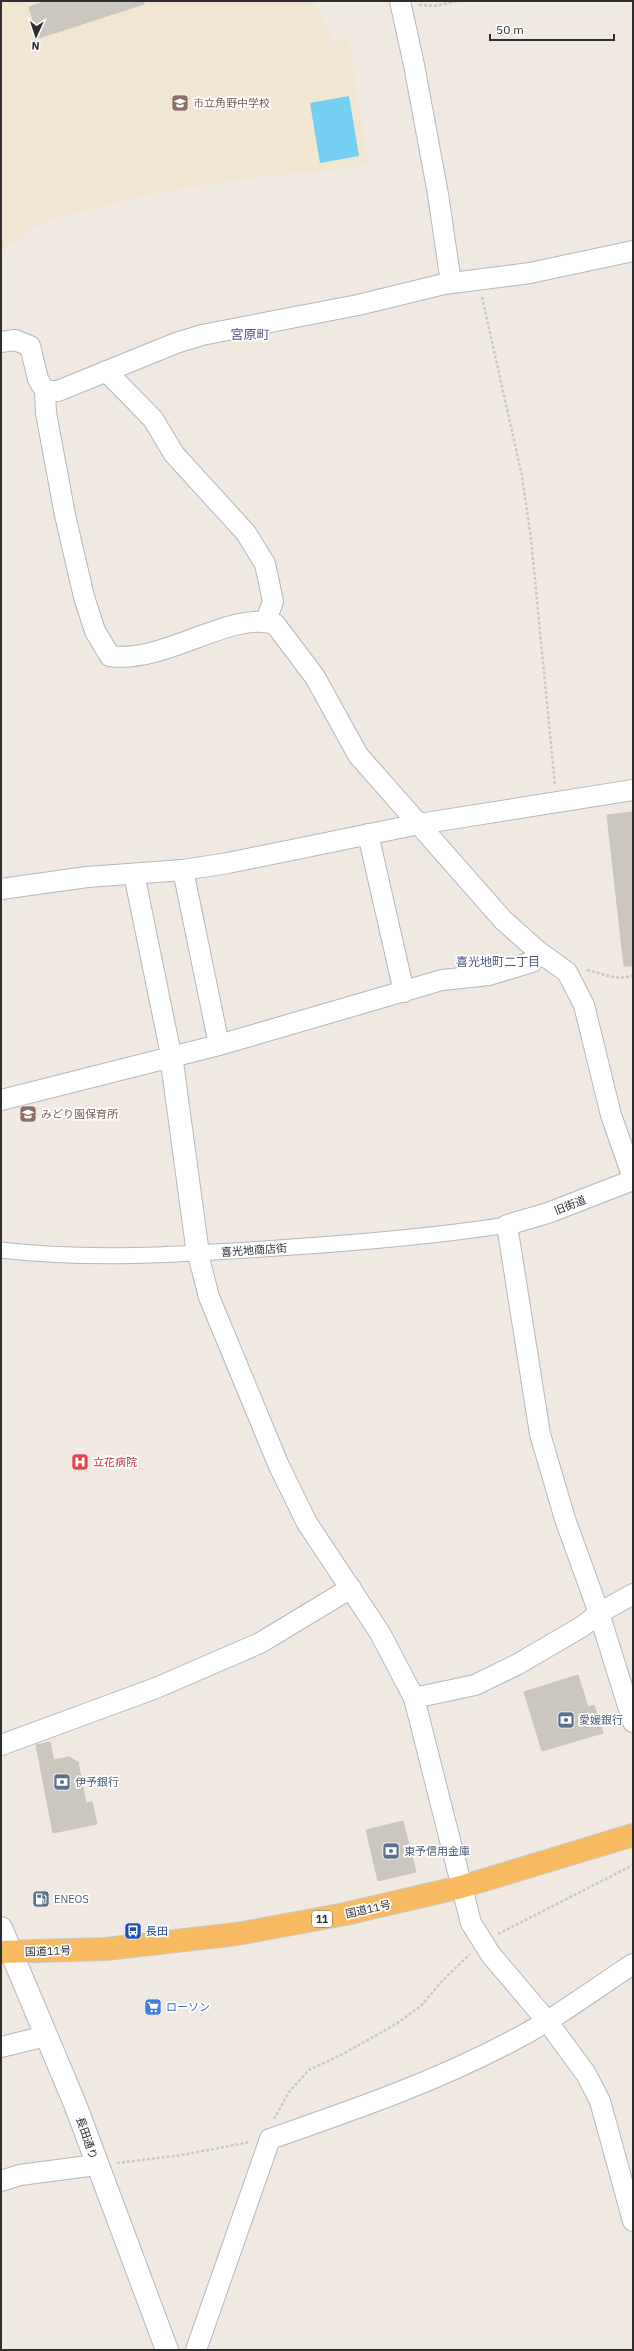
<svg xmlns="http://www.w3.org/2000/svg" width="634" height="2351" font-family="'IBM Plex Sans','Noto Sans JP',sans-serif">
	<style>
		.education { fill: #f0e6d1 }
		.water { fill: #75cff0 }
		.building { fill: #cbc7bf; stroke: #cbc5ba }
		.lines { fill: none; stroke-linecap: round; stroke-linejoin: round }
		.pedestrian-casing { stroke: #b4b7c1; stroke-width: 17 }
		.minor-casing { stroke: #b4b7c1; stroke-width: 22 }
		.tertiary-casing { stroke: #b4b7c1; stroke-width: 24 }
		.trunk-casing { stroke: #c9c9c9; stroke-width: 24 }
		.path { stroke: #c9c9c9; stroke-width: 2.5; stroke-dasharray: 3 2; stroke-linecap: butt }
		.pedestrian { stroke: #fff; stroke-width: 15 }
		.minor { stroke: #fff; stroke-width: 20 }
		.tertiary { stroke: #fff; stroke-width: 22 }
		.trunk { stroke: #f8ba60; stroke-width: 22 }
		.labels { text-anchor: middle; stroke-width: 3.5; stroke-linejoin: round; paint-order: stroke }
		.shield { fill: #fff; stroke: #6d6d6d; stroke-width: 1 }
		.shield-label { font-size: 10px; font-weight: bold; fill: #2e2e2e }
		.education-label { font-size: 11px; fill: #785e54; stroke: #fff; text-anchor: start }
		.street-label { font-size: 11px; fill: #2e2e2e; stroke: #fff }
		.health-label { font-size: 11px; fill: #be3a42; stroke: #fff; text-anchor: start }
		.service-label { font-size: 11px; fill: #4e5e75; stroke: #fff; text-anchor: start }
		.transit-label { font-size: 11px; fill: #164399; stroke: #fff; text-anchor: start }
		.shop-label { font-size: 11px; fill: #366cbe; stroke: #fff; text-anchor: start }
		.neighbourhood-label { font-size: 12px; fill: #4d5680; stroke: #fff }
		.quarter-label { font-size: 13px; fill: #4d5680; stroke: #fff }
	</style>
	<rect width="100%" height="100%" fill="#efe9e1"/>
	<path class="education" d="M 1,1 L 315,1 L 332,41 L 348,37 L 369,164 L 319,173 L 304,172 L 233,181 L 160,192 L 43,222 L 1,251 Z"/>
	<path class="water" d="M 349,96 L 359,156 L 320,163 L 310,103 Z"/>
	<g class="building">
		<path d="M 47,1 L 144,1 L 144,4 L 39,38 L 29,7 Z"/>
		<path d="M 633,812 L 633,966 L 624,966 L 607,815 Z"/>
		<path d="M 578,1675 L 588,1707 L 594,1705 L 603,1733 L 542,1751 L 524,1692 Z"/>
		<path d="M 50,1742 L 54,1760 L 69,1757 L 78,1762 L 86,1803 L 92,1802 L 97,1824 L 53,1833 L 36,1745 Z"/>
		<path d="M 403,1821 L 416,1872 L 378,1881 L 366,1830 Z"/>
	</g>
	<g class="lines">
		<defs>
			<path id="pedestrian" d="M 1,1250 C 93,1261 187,1254 278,1248 C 354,1243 431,1237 507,1225"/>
			<g id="minor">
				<path d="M 400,1 L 414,65 L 438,194 L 451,283"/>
				<path d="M 1,342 L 15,340 L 30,346 L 38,379 L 45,391 L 58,391 L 176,343 L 202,335 L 358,305 L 444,284 L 530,273 L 633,251"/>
				<path d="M 106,371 L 153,419 L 174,454 L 246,533 L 265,564 L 273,601 L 266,621"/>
				<path d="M 45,391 L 46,413 L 65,515 L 84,597 L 95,631 L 110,656 C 165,664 230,610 275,624 L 315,677 L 358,755 L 503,920 L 539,952 L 567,972 L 584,1005 L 611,1115 L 633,1178"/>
				<path d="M 368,834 L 404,992"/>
				<path d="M 183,870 L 219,1045"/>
				<path d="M 134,874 L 171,1055"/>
				<path d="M 1,889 L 87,877 L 183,870 L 228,863 L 419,824 L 633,790"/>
				<path d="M 1,1100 L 219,1045 L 442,980 L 489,975 L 532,962 L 539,952"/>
				<path d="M 633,1180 L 548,1213 L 507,1225 L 540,1434 L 565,1519 L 599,1613 L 633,1722"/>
				<path d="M 198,1254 L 209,1297 L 279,1466 L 307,1523 L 380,1633 L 414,1698 L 471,1923 L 491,1955 L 547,2021 L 586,2074 L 600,2101 L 633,2221"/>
				<path d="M 414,1698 L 475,1685 L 518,1664 L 583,1626 L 599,1613 L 633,1594"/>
				<path d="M 1,1745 L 156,1688 L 260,1643 L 351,1588"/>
				<path d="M 1,2047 L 46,2036"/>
				<path d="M 1,2181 L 20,2175 L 96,2165"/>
				<path d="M 196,2350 L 270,2139 C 353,2110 435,2082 512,2041 C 555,2019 593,1990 633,1964"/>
			</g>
			<g id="tertiary">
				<path d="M 171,1055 L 198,1254"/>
				<path d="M 1,1928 L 75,2104 L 167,2350"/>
			</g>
			<path id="trunk" d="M 1,1952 L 106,1949 L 237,1934 L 345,1914 L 461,1887 L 633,1835"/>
		</defs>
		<use href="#pedestrian" class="pedestrian-casing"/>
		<use href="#minor" class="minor-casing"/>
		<use href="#tertiary" class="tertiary-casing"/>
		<use href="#trunk" class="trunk-casing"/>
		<g class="path">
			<path d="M 419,5 L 435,6 L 457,1"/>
			<path d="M 482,297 L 522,476 L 531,539 L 555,785"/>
			<path d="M 587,970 C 602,973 618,982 633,975"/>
			<path d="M 498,1934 L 633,1865"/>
			<path d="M 274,2119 L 289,2092 L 309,2070 L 343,2054 L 396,2024 L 421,2006 L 443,1980 L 470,1954"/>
			<path d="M 117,2163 L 182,2155 L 250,2142"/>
		</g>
		<use href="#pedestrian" class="pedestrian"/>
		<use href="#minor" class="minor"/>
		<use href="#tertiary" class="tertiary"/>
		<use href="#trunk" class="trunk"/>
	</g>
	<defs>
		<symbol id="school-square" viewBox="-11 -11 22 22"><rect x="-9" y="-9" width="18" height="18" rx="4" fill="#8d6e63" stroke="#fff"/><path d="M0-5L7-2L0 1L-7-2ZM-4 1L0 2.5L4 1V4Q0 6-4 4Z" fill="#fff"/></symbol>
		<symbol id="hospital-square" viewBox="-11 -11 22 22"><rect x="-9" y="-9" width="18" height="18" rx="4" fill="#e0444e" stroke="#fff"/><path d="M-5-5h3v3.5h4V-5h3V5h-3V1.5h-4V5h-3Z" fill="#fff"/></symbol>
		<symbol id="bank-square" viewBox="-11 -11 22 22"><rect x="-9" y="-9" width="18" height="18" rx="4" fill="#5c6f8a" stroke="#fff"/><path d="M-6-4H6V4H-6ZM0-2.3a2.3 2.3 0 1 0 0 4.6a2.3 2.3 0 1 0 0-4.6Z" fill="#fff"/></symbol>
		<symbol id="fuel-square" viewBox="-11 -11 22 22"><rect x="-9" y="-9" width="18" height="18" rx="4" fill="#5c6f8a" stroke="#fff"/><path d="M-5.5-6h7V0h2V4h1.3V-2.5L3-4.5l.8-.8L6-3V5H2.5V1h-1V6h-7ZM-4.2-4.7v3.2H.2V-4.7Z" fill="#fff"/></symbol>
		<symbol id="bus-square" viewBox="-11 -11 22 22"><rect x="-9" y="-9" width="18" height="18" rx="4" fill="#1a4fb4" stroke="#fff"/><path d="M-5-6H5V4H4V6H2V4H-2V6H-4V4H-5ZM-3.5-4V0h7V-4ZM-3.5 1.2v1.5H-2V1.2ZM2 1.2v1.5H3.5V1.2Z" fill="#fff"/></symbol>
		<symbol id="supermarket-square" viewBox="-11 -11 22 22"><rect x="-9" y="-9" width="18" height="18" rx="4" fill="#3f7fe0" stroke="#fff"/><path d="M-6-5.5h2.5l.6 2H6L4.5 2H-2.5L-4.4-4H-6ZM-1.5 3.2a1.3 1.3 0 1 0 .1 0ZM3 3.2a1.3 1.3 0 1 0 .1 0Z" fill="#fff"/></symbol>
	</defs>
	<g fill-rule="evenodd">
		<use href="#school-square" x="170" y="93" width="20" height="20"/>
		<use href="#school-square" x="18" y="1104" width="20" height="20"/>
		<use href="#hospital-square" x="70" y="1452" width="20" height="20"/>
		<use href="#bank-square" x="556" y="1710" width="20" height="20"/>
		<use href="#bank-square" x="52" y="1772" width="20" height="20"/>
		<use href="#bank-square" x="381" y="1841" width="20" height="20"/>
		<use href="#fuel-square" x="31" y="1889" width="20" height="20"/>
		<use href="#bus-square" x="123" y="1921" width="20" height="20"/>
		<use href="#supermarket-square" x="143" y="1997" width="20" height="20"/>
	</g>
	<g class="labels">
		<rect class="shield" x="312" y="1911" width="20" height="16" rx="3"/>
		<g class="shield-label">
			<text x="322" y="1923">11</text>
		</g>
		<g class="education-label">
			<text x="193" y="107">市立角野中学校</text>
			<text x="41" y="1118">みどり園保育所</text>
		</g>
		<g class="street-label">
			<text transform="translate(570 1205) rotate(-21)" y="4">旧街道</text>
			<text transform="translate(254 1250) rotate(-4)" y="4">喜光地商店街</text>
			<text transform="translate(368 1909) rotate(-13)" y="4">国道11号</text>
			<text transform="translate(48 1951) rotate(-2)" y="4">国道11号</text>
			<text transform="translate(87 2138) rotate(71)" y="4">長田通り</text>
		</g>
		<g class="health-label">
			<text x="93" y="1466">立花病院</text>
		</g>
		<g class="service-label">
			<text x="579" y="1724">愛媛銀行</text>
			<text x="75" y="1786">伊予銀行</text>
			<text x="404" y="1855">東予信用金庫</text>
			<text x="54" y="1903">ENEOS</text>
		</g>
		<g class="transit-label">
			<text x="146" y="1935">長田</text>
		</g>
		<g class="shop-label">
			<text x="166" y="2011">ローソン</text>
		</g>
		<g class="neighbourhood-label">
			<text x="498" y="966">喜光地町二丁目</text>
		</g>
		<g class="quarter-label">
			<text x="250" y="339">宮原町</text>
		</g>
	</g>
	<rect width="634" height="2351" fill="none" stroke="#2e2e2e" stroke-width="4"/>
	<g transform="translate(36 36) rotate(183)" stroke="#ffffff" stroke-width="3" paint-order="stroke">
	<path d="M0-3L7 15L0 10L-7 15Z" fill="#2e2e2e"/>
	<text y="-6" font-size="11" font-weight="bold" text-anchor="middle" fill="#2e2e2e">N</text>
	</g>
	<path d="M490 34v6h124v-6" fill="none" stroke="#2e2e2e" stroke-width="2"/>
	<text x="496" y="34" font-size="12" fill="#2e2e2e" stroke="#ffffff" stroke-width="3" paint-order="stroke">50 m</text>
</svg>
